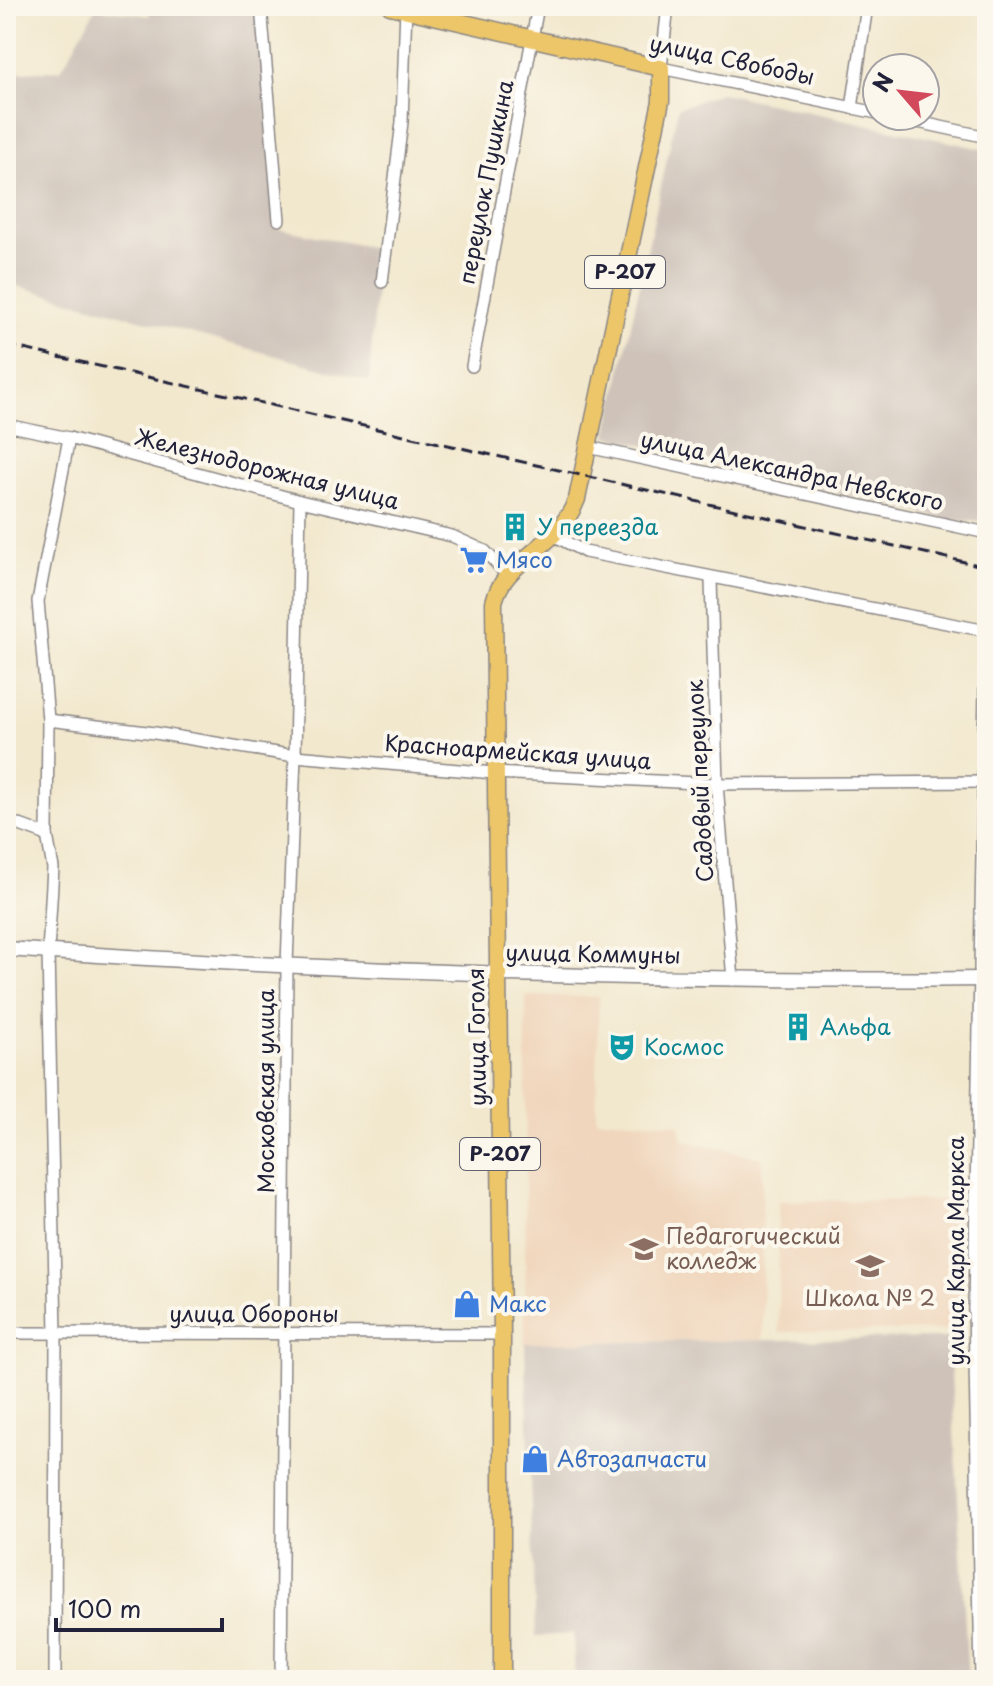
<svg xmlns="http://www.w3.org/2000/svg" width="993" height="1686" font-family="'Playpen Sans',sans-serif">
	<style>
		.built { fill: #f0d6bc }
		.industrial { fill: #cec2b9 }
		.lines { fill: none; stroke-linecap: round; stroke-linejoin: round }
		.minor-casing { stroke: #8a8584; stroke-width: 14 }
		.tertiary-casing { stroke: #8a8584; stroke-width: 17 }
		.primary-casing { stroke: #8a8584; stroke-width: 19 }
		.minor { stroke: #fff; stroke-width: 11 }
		.tertiary { stroke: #fff; stroke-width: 14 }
		.primary { stroke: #ecc669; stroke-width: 16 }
		.rail { stroke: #22223b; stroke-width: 3; stroke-dasharray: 12 6; stroke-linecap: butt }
		.labels { text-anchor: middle; stroke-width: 8; stroke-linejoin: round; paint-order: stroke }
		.shield { fill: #fbf7ec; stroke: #636270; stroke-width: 2 }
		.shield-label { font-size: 20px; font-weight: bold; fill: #22223b }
		.street-label { font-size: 22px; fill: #22223b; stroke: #fbf7ec }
		.culture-label { font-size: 22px; fill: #0d838f; stroke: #fbf7ec; text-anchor: start }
		.shop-label { font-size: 22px; fill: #366cbe; stroke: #fbf7ec; text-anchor: start }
		.education-label { font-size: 22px; fill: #785e54; stroke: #fbf7ec; text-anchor: start }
	</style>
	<rect width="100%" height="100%" fill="#fbf7ec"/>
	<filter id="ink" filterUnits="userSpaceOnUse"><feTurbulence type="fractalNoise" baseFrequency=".0125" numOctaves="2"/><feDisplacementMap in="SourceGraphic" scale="16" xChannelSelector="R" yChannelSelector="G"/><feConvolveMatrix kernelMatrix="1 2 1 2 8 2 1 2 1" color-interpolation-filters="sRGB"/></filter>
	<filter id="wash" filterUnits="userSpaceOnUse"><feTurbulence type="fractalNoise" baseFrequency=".006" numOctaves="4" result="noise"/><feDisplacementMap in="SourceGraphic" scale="32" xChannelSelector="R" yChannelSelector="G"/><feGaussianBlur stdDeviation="1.8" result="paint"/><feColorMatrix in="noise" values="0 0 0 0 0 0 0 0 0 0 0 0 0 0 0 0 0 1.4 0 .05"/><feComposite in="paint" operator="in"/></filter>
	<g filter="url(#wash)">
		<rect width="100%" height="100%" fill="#f2e8ce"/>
		<g class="built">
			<path d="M 526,996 L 599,997 L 596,1119 L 679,1124 L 683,1140 L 762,1158 L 763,1340 L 525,1343 Z"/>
			<path d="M 961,1200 L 962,1330 L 779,1332 L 778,1201 Z"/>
		</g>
		<g class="industrial">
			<path d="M 151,6 L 253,6 L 260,26 L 276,228 L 379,249 L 369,381 L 6,283 L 6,73 L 61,70 L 96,8 L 149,16 Z"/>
			<path d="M 721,93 L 987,150 L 987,521 L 950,520 L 607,436 L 678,108 Z"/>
			<path d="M 949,1338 L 968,1680 L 575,1680 L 573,1634 L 536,1636 L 525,1343 Z"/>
		</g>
	</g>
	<g filter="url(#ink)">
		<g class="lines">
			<defs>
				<g id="minor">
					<path d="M 261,6 L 279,220"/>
					<path d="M 668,6 L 661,68 L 877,113"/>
					<path d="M 852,108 L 867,6"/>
					<path d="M 890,116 L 987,137"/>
					<path d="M 382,282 L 402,122 L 406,6"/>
					<path d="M 472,366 L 538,6"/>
					<path d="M 6,425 L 69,438 L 300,501 L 452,536 L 485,551 L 506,574"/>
					<path d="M 588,447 L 987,533"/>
					<path d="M 555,536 L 585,552 L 987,631"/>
					<path d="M 711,580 L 717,784 L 733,980"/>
					<path d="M 48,720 L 155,733 L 295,756 L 494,773 L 717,784 L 987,782"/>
					<path d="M 6,820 L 47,835"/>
					<path d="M 974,1308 L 987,1308"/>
					<path d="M 6,1333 L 502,1334"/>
					<path d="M 55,1680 L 56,1333 L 48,952 L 53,868 L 47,835 L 48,720 L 38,601 L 69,438"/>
					<path d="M 281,1680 L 287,964 L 295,756 L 300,501"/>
					<path d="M 981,1680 L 974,1308 L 986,631"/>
				</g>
				<path id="tertiary" d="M 6,949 C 332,972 660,982 987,979"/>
				<path id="primary" d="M 390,6 L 661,68 L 661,101 L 577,499 C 557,550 504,559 494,602 L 502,1334 L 502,1680"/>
			</defs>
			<use href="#minor" class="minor-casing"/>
			<use href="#tertiary" class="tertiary-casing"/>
			<use href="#primary" class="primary-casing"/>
			<use href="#minor" class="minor"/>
			<use href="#tertiary" class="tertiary"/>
			<use href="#primary" class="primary"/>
			<path class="rail" d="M 6,345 L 987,567"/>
		</g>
	</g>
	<defs>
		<symbol id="building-bare" viewBox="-9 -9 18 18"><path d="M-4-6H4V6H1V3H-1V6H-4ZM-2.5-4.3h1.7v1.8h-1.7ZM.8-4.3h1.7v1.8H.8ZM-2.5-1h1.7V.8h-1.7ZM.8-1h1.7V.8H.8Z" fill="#0f9aa8" stroke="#fbf7ec" stroke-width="2.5" paint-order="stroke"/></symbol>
		<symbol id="supermarket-bare" viewBox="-9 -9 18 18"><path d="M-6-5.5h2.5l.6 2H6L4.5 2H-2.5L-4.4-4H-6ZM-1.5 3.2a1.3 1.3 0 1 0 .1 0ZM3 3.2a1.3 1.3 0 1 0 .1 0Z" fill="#3f7fe0" stroke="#fbf7ec" stroke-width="2.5" paint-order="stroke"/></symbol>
		<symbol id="theatre-bare" viewBox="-9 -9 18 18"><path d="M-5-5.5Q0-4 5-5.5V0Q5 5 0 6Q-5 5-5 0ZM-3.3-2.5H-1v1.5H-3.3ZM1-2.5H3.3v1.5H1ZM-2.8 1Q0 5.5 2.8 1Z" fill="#0f9aa8" stroke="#fbf7ec" stroke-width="2.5" paint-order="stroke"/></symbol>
		<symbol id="university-bare" viewBox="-9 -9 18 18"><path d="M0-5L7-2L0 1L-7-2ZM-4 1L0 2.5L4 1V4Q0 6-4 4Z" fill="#8d6e63" stroke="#fbf7ec" stroke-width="2.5" paint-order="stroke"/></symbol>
		<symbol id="school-bare" viewBox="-9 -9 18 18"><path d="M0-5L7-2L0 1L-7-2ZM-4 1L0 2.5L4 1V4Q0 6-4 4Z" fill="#8d6e63" stroke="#fbf7ec" stroke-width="2.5" paint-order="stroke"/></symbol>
		<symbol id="shop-bare" viewBox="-9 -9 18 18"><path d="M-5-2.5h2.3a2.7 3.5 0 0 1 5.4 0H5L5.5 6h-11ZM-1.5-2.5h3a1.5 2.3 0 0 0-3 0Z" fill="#3f7fe0" stroke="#fbf7ec" stroke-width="2.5" paint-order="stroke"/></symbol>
	</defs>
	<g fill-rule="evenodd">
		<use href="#building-bare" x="495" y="507" width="40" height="40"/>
		<use href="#supermarket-bare" x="454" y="540" width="40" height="40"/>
		<use href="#building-bare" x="778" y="1007" width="40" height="40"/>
		<use href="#theatre-bare" x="602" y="1027" width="40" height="40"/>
		<use href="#university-bare" x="624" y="1229" width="40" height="40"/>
		<use href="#school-bare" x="850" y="1246" width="40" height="40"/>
		<use href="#shop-bare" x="447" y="1284" width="40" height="40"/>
		<use href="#shop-bare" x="515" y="1439" width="40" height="40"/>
	</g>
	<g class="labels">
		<g class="shield">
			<rect x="585" y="256" width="80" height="32" rx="6"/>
			<rect x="460" y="1138" width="80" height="32" rx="6"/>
		</g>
		<g class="shield-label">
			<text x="625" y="279">Р-207</text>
			<text x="500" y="1161">Р-207</text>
		</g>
		<g class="street-label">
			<text transform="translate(732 60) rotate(12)" y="8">улица Свободы</text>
			<text transform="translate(486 182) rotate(-79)" y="8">переулок Пушкина</text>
			<text transform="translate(267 469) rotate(14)" y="8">Железнодорожная улица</text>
			<text transform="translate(792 471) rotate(12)" y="8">улица Александра Невского</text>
			<text transform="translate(518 752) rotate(4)" y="8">Красноармейская улица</text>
			<text transform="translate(700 781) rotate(-93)" y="8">Садовый переулок</text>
			<text transform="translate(593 954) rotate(1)" y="8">улица Коммуны</text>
			<text transform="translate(477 1037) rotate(-91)" y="8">улица Гоголя</text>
			<text transform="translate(266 1091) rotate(-90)" y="8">Московская улица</text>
			<text transform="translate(956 1251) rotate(-90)" y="8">улица Карла Маркса</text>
			<text x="254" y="1322">улица Обороны</text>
		</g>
		<g class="culture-label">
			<text x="537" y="535">У переезда</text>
			<text x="820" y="1035">Альфа</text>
			<text x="644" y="1055">Космос</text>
		</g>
		<g class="shop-label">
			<text x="496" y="568">Мясо</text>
			<text x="489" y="1312">Макс</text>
			<text x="557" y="1467">Автозапчасти</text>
		</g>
		<g class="education-label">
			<text x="666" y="1244">Педагогический<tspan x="666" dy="25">колледж</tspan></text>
			<text x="870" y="1306" text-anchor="middle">Школа № 2</text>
		</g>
	</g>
	<rect width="993" height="1686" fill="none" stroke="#fbf7ec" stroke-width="32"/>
	<g transform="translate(901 92) rotate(298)"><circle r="38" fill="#fbf7ec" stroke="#a4a2a5" stroke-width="2"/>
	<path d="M0-6L14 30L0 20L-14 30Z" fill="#d1495b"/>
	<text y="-12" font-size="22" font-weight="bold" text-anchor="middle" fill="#22223b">N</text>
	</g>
	<path d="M56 1618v12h166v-12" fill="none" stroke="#22223b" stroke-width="4"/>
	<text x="68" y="1618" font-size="24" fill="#22223b" stroke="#fbf7ec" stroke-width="6" paint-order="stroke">100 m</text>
</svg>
